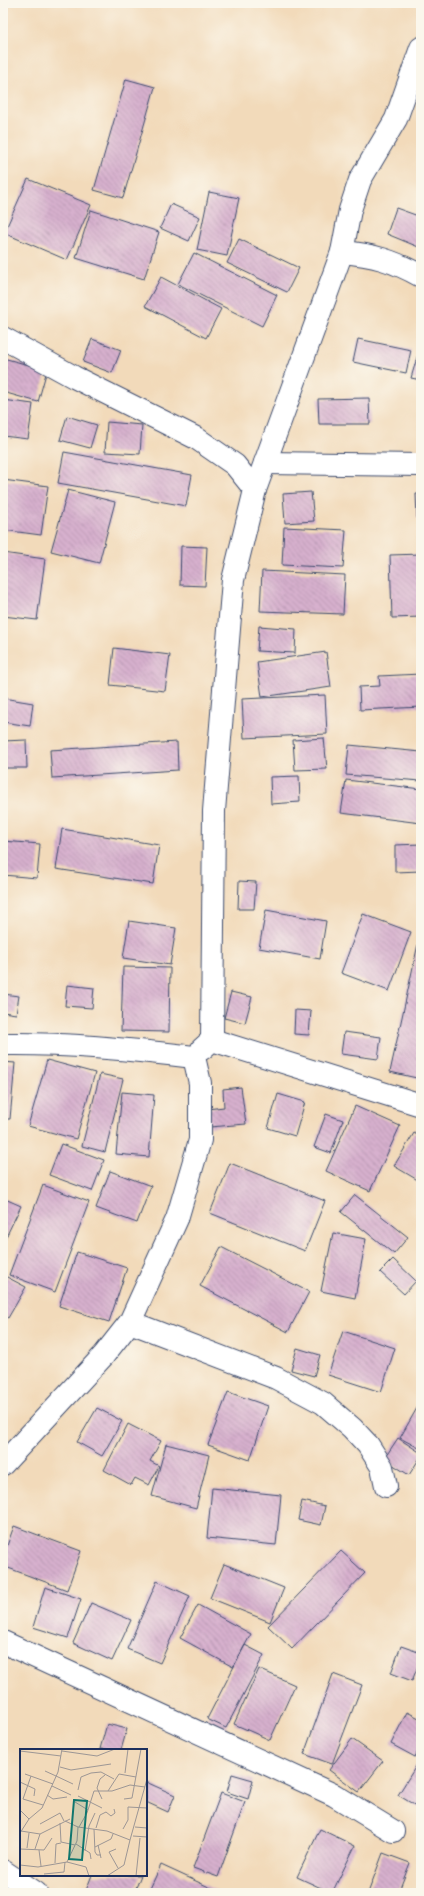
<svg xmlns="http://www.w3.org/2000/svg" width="424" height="1896" font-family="Sriracha,sans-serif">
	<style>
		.building { fill: url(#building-back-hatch) }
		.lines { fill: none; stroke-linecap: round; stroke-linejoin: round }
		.minor-casing { stroke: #3b496c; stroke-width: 24 }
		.minor { stroke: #fff; stroke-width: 22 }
		.inset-road { fill: none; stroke: #9c9695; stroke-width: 1 }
		.view { fill: #0f766e; fill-opacity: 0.15; stroke: #0f766e; stroke-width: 2 }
		.inset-edge { fill: none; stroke: #1b2f5e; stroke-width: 2 }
	</style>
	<defs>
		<pattern id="building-back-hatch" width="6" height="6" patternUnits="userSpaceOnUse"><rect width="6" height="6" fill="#d7b0ce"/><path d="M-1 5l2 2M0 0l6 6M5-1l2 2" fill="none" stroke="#ae90aa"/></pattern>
	</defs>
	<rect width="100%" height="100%" fill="#fbf7ec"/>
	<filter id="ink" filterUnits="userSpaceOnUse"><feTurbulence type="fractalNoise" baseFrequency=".025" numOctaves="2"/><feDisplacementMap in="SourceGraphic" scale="8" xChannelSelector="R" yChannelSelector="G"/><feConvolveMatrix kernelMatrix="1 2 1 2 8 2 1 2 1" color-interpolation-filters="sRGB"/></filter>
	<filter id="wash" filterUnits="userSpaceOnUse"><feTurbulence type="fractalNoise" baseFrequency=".012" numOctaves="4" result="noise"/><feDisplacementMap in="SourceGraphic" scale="16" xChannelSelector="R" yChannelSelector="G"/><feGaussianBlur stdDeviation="0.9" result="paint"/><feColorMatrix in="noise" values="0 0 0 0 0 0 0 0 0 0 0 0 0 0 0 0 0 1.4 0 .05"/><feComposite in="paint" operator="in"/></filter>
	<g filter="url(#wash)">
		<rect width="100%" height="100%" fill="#f2daba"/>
		<g id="blocks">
			<g class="building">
				<path d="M 126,79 L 155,87 L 123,198 L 94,190 Z"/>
				<path d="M 28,179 L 91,205 L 67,260 L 4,233 Z"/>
				<path d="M 209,192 L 239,198 L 227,256 L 197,250 Z"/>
				<path d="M 171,204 L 200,217 L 189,241 L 160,228 Z"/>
				<path d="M 396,208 L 421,217 L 421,248 L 387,234 Z"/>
				<path d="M 91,210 L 159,232 L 144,279 L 76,258 Z"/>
				<path d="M 239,239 L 299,268 L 287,292 L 227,263 Z"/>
				<path d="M 194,253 L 277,295 L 262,326 L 178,284 Z"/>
				<path d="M 161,277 L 221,309 L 206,338 L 145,306 Z"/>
				<path d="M 92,339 L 121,350 L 112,373 L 83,362 Z"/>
				<path d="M 358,339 L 411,350 L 406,373 L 353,362 Z"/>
				<path d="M 421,344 L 421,380 L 411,378 Z"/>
				<path d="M 3,358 L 47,370 L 38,402 L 3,392 Z"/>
				<path d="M 369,398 L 370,424 L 319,424 L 318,399 Z"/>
				<path d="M 3,400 L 33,404 L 28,439 L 3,436 Z"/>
				<path d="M 67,416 L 97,425 L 90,448 L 60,440 Z"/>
				<path d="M 107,422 L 142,425 L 140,454 L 105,452 Z"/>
				<path d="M 64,452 L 192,475 L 186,506 L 58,483 Z"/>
				<path d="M 3,480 L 48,486 L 41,535 L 3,530 Z"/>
				<path d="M 68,490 L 115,502 L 99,563 L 51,551 Z"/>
				<path d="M 311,492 L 314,521 L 285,523 L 283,494 Z"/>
				<path d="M 416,494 L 421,494 L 421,518 L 417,518 Z"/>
				<path d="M 284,527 L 346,530 L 343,568 L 282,565 Z"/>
				<path d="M 181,546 L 207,547 L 205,586 L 180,585 Z"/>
				<path d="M 3,553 L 45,559 L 37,620 L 3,616 Z"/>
				<path d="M 421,554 L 421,617 L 392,618 L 390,555 Z"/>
				<path d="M 262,571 L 345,575 L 343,614 L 260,611 Z"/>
				<path d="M 259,626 L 296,629 L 295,653 L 257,651 Z"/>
				<path d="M 114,648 L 170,655 L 165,691 L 110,685 Z"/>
				<path d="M 326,652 L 331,687 L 262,697 L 257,662 Z"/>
				<path d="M 421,674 L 421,707 L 360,710 L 359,687 L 380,686 L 379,676 Z"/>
				<path d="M 325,695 L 327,734 L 244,738 L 242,699 Z"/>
				<path d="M 3,698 L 33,703 L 30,726 L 3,722 Z"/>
				<path d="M 324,738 L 327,769 L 295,770 L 293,740 Z"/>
				<path d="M 26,740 L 27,768 L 3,768 L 3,741 Z"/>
				<path d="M 177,742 L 178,770 L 52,778 L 50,750 Z"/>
				<path d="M 349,745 L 421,752 L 421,781 L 346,775 Z"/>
				<path d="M 299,776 L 300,802 L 271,804 L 270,777 Z"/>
				<path d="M 346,780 L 421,789 L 421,823 L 341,813 Z"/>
				<path d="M 62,829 L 159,845 L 153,884 L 56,869 Z"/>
				<path d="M 3,841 L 40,844 L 37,878 L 3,875 Z"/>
				<path d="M 421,844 L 421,871 L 395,872 L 395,845 Z"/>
				<path d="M 239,881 L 256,882 L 254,909 L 238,909 Z"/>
				<path d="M 266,910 L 326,921 L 320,959 L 259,948 Z"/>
				<path d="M 363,914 L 411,932 L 389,991 L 341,973 Z"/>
				<path d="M 129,921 L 176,928 L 170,965 L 123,958 Z"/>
				<path d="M 418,944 L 421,944 L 421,1079 L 390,1072 Z"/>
				<path d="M 123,967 L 170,968 L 169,1032 L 121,1031 Z"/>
				<path d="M 67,985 L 94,988 L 92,1008 L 65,1006 Z"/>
				<path d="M 231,992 L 252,997 L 245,1023 L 224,1018 Z"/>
				<path d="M 3,994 L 19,996 L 16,1014 L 3,1012 Z"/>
				<path d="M 295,1010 L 311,1011 L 309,1035 L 294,1034 Z"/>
				<path d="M 344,1032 L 381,1037 L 378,1059 L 341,1054 Z"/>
				<path d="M 47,1060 L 95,1073 L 76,1139 L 28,1126 Z"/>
				<path d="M 3,1062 L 15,1063 L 10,1119 L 3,1119 Z"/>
				<path d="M 100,1074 L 123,1079 L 105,1152 L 82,1146 Z"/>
				<path d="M 241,1087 L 246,1124 L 210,1127 L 207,1109 L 224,1107 L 223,1089 Z"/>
				<path d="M 122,1092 L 154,1095 L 149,1157 L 116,1154 Z"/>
				<path d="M 278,1094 L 305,1102 L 295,1136 L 268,1128 Z"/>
				<path d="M 355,1106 L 400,1126 L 370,1191 L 326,1171 Z"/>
				<path d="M 326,1114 L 343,1120 L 331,1153 L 314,1147 Z"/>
				<path d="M 414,1133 L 421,1137 L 421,1182 L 394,1166 Z"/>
				<path d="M 61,1144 L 104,1160 L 92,1191 L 49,1175 Z"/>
				<path d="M 230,1163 L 325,1201 L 305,1251 L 210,1213 Z"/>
				<path d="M 110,1171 L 151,1186 L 137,1223 L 96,1208 Z"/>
				<path d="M 43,1185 L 89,1202 L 55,1292 L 9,1275 Z"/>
				<path d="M 355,1195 L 408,1237 L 394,1254 L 341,1212 Z"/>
				<path d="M 3,1198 L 21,1206 L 3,1243 Z"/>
				<path d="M 333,1233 L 366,1239 L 355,1298 L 321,1291 Z"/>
				<path d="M 221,1247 L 309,1292 L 288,1332 L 200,1286 Z"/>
				<path d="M 77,1252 L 127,1268 L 109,1322 L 59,1306 Z"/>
				<path d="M 393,1259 L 416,1281 L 404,1294 L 380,1272 Z"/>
				<path d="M 3,1275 L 26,1287 L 8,1318 L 3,1315 Z"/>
				<path d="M 343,1331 L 395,1348 L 381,1392 L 328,1375 Z"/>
				<path d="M 297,1348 L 320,1355 L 314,1376 L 291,1370 Z"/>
				<path d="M 228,1392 L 268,1406 L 250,1460 L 208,1445 Z"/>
				<path d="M 421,1401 L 421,1449 L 400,1438 Z"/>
				<path d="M 97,1408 L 122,1421 L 102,1456 L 77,1442 Z"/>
				<path d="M 128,1424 L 161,1441 L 150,1461 L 159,1466 L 149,1485 L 135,1478 L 131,1485 L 104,1470 Z"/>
				<path d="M 398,1438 L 421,1453 L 421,1456 L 409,1475 L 384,1459 Z"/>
				<path d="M 166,1444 L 209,1455 L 196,1508 L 152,1496 Z"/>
				<path d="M 212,1488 L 281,1495 L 276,1545 L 207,1538 Z"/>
				<path d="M 302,1501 L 325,1506 L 321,1525 L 298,1520 Z"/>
				<path d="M 14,1526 L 81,1551 L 67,1590 L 3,1566 L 3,1557 Z"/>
				<path d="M 341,1551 L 365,1573 L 292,1649 L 268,1626 Z"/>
				<path d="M 224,1564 L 284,1588 L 270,1622 L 210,1598 Z"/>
				<path d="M 157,1581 L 190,1596 L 160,1663 L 127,1649 Z"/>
				<path d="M 45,1587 L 81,1599 L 68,1638 L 33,1627 Z"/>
				<path d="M 91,1603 L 131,1620 L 112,1661 L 73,1643 Z"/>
				<path d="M 198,1605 L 251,1634 L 233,1667 L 180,1638 Z"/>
				<path d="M 245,1645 L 264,1655 L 226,1728 L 207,1719 Z"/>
				<path d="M 401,1646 L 421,1653 L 421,1658 L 412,1681 L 391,1673 Z"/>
				<path d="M 259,1669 L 295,1685 L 270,1740 L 234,1724 Z"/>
				<path d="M 333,1674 L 362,1685 L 332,1764 L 304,1754 Z"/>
				<path d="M 407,1712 L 421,1719 L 421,1745 L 415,1757 L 391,1744 Z"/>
				<path d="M 107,1724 L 127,1729 L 121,1750 L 100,1749 Z"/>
				<path d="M 352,1739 L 383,1761 L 359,1792 L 329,1770 Z"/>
				<path d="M 421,1758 L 421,1809 L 398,1795 Z"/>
				<path d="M 232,1774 L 253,1780 L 248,1799 L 227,1792 Z"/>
				<path d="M 146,1782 L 175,1795 L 168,1812 L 146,1802 Z"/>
				<path d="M 221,1793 L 245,1802 L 218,1877 L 193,1868 Z"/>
				<path d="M 320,1829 L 355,1846 L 332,1893 L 297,1877 Z"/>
				<path d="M 383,1853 L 410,1863 L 398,1893 L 368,1893 Z"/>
				<path d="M 161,1865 L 222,1893 L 148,1893 Z"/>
				<path d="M 92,1875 L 141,1875 L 134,1893 L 85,1893 Z"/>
				<path d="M 3,1881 L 11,1883 L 8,1893 L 3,1893 Z"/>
			</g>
		</g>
	</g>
	<g filter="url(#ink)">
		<use href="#blocks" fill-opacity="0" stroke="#3b496c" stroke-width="1"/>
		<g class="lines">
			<defs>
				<g id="minor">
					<path d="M 342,252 C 374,255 392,260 421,276"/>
					<path d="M 3,338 L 74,377 L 196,438 L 235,465 L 255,490"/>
					<path d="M 265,463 L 421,465"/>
					<path d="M 212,1040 L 214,811 L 233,580 L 255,490 L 342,252 L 350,210 L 360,180 L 396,119 L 421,48"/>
					<path d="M 3,1044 C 67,1043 130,1049 194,1057"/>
					<path d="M 202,1049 L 212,1040 L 421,1105"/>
					<path d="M 130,1322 L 276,1378 L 323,1403 L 352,1428 L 368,1445 L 382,1467 L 386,1486"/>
					<path d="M 3,1464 L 104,1355 L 130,1322 L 177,1219 L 200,1140 L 200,1083 L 194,1057"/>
					<path d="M 3,1642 L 334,1795 L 393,1831"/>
					<path d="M 3,1871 L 36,1893"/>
				</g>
			</defs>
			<use href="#minor" class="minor-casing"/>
			<use href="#minor" class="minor"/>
		</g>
	</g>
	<g transform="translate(20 1749)">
		<rect width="127" height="127" fill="#f2daba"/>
		<path class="inset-road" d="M 0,2 L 41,7M 42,2 L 77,7 L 95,0M 40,18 L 51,21 L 91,15M 25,22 L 36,27M 105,24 L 108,0M 5,25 L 33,35M 11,27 L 3,50 L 23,56M 36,27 L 53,35M 0,33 L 15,40 L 14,47M 32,37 L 51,46M 58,41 L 61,28 L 71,24 L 81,23 L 94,30M 88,42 L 99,25 L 116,28M 27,46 L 33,50 L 47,48M 58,47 L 82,59M 82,50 L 77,39 L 80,30 L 85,26M 104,50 L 112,49 L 121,0M 55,53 L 68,61M 0,61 L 9,70M 45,72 L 58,78 L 87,82 L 110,91 L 127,30M 40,74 L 41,93 L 55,96M 20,75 L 40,64 L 44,72M 59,78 L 67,64 L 74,42 L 92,42 L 110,36 L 125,38M 115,78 L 127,79M 76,79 L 80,66 L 86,63 L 91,67 L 95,64 L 94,60M 74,80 L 75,103 L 77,106 L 81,106M 103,80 L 108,71 L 108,58 L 127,59M 1,82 L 20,85M 0,84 L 9,70 L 22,59 L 38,23 L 42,0M 113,87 L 127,88M 56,95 L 70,104 L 71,110M 78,96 L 81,109M 75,98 L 91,90 L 93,85M 7,99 L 9,84M 0,100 L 24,101 L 32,89M 15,100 L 20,85 L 50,70M 96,100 L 89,103 L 98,119M 19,101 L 21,117M 65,102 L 69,77 L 75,64M 47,113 L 57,92 L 58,78M 35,114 L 36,95 L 41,94M 0,116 L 18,118 L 47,113 L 66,118 L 69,127M 24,125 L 44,123 L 45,113M 87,127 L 104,116 L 110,91M 116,127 L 120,89"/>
		<path class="view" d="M 54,51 L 67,52 L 62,111 L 49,110 Z"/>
		<rect width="127" height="127" class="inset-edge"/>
	</g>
	<rect width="424" height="1896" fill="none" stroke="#fbf7ec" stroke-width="16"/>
</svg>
